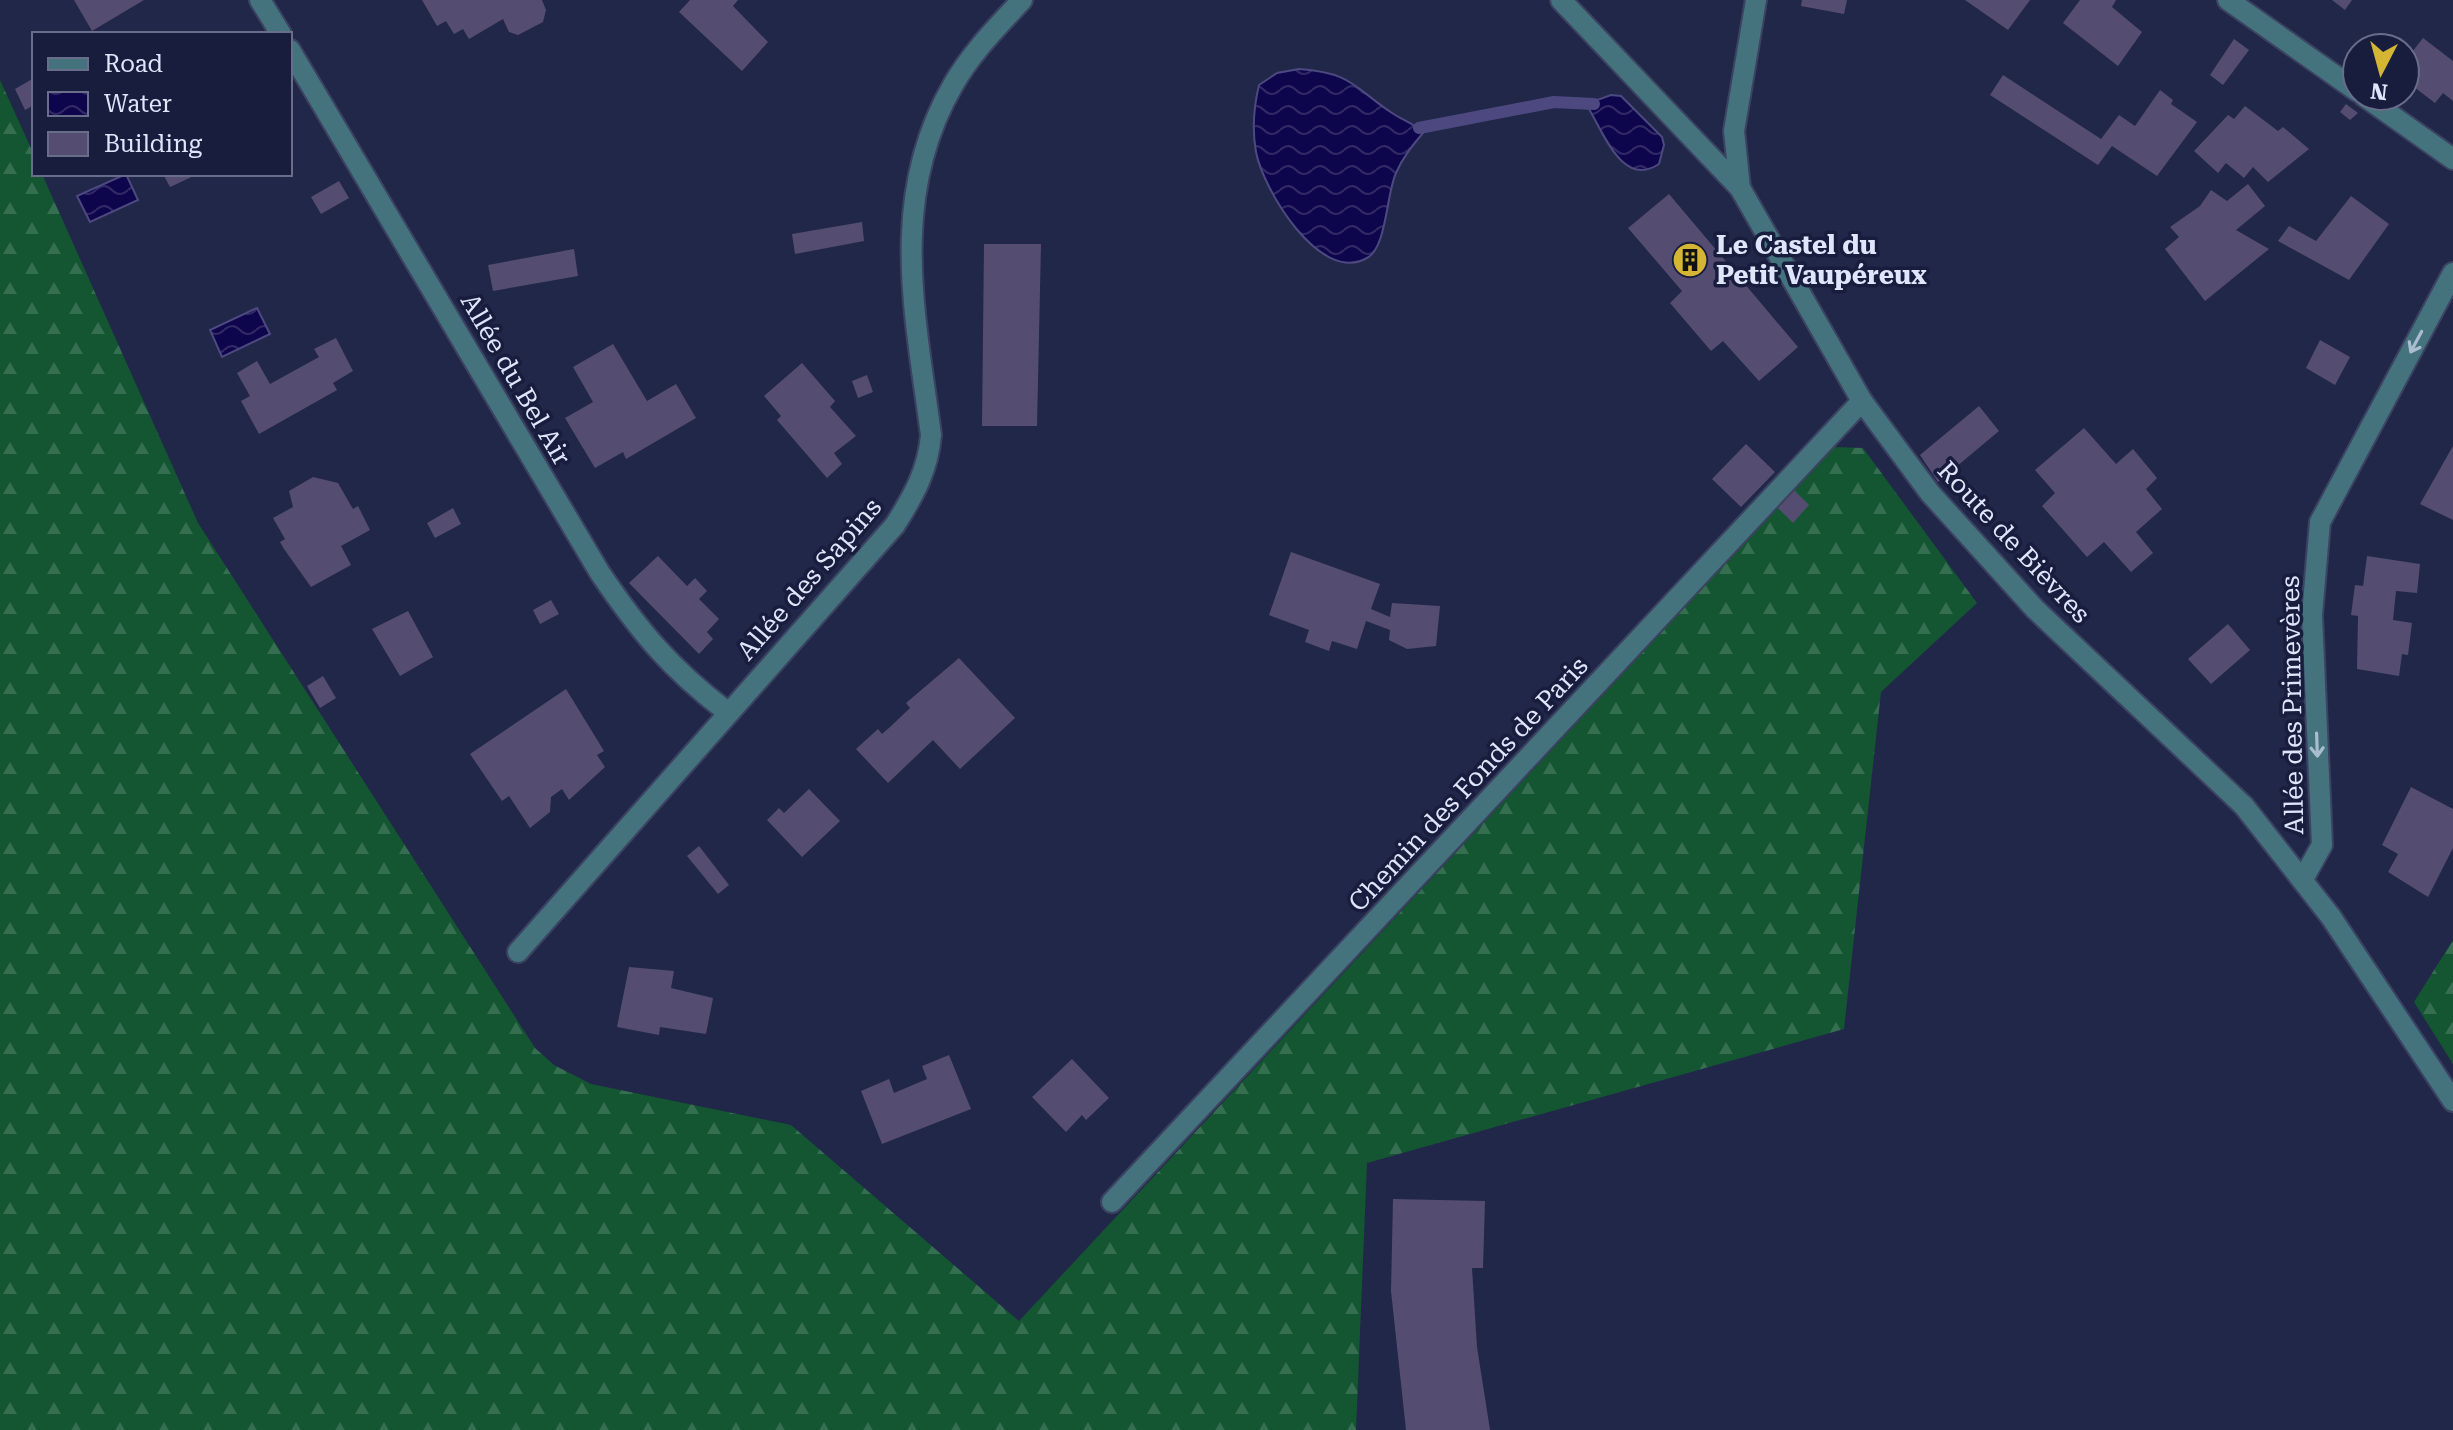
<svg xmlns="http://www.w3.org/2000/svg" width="2453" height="1430" font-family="'Roboto Serif',serif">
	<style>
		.forest { fill: url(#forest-firs) }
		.water { fill: url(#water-waves); stroke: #4d4980; stroke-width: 2 }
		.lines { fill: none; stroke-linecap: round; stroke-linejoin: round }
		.stream { stroke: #4d4980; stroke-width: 12 }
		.building { fill: #554c72 }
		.minor-casing { stroke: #3c4261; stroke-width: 24 }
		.tertiary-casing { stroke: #3c4261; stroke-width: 24 }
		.minor { stroke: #44737e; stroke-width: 20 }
		.tertiary { stroke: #44737e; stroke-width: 20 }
		.oneway { stroke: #a9bdcf }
		.labels { text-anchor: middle; stroke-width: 7; stroke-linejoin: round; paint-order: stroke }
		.poi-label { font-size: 26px; font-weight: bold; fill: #dfe5fb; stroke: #181d3e; text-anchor: start }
		.street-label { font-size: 26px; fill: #dfe5fb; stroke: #181d3e }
	</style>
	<defs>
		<pattern id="forest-firs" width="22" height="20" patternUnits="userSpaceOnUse" patternTransform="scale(2)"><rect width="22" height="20" fill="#135631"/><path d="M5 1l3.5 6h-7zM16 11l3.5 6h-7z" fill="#356e50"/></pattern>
		<pattern id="water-waves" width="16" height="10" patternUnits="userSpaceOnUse" patternTransform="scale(2)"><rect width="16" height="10" fill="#0e064c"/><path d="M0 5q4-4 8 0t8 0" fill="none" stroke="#312a67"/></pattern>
	</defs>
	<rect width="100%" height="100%" fill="#212748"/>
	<g class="forest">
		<path d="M 0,80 L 34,155 L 34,174 L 42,174 L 198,523 L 535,1048 L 554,1065 L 591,1084 L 791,1125 L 1019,1321 L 1834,447 L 1863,448 L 1977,603 L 1881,692 L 1844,1029 L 1367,1163 L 1356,1430 L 0,1430 Z"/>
		<path d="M 2453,940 L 2453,1064 L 2414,1002 Z"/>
	</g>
	<g class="water">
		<path d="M 1299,69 C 1353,73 1353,87 1392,113 C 1404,121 1414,123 1423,133 C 1412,146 1403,157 1396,173 C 1386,195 1387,247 1367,258 C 1320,285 1263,189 1256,152 C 1252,130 1254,106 1259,85 L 1277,73 Z"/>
		<path d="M 1611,95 L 1621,96 L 1662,137 L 1664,145 L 1659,164 C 1623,188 1604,134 1589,109 L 1597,100 Z"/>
		<path d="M 126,174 L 138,200 L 90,222 L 77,196 Z"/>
		<path d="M 257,308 L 270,334 L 222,357 L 210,330 Z"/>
	</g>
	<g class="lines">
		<path class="stream" d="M 1419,128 L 1554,102 L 1594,104"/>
	</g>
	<g class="building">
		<path d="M 74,0 L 144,0 L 92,31 Z"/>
		<path d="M 422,0 L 542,0 L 546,10 L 543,22 L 518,35 L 509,32 L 503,19 L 469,39 L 463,29 L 454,34 L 446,21 L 437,26 Z"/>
		<path d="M 690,0 L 738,0 L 733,6 L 768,42 L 742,71 L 679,12 Z"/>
		<path d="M 1802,0 L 1847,0 L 1844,14 L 1801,6 Z"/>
		<path d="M 1965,0 L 2030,0 L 2008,30 Z"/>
		<path d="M 2080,0 L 2116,0 L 2112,7 L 2142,32 L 2118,66 L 2063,23 Z"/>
		<path d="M 2332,0 L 2352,0 L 2345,10 Z"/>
		<path d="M 2423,38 L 2453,61 L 2453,101 L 2443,93 L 2435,103 L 2405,80 L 2405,61 Z"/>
		<path d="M 2234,39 L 2249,50 L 2223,85 L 2210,75 Z"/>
		<path d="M 2003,75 L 2101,139 L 2119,115 L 2135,126 L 2160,90 L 2173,100 L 2171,104 L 2197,122 L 2157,176 L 2112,146 L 2098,165 L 1990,95 Z"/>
		<path d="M 34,78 L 34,105 L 25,110 L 15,89 Z"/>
		<path d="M 2346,104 L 2358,113 L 2350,120 L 2340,112 Z"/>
		<path d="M 2245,106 L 2278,131 L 2283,127 L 2309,149 L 2268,182 L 2253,167 L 2244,178 L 2226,163 L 2218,173 L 2194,151 L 2228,115 L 2234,119 Z"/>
		<path d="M 163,174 L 198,174 L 170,187 Z"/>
		<path d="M 339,181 L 349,198 L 321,214 L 311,197 Z"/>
		<path d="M 2248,184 L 2265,206 L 2236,230 L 2269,249 L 2205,301 L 2165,249 L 2179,237 L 2170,227 L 2200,206 L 2211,190 L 2227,201 Z"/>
		<path d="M 1669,194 L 1798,347 L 1759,381 L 1723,341 L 1711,351 L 1670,303 L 1682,291 L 1628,228 Z"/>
		<path d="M 2351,196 L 2389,224 L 2349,280 L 2278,241 L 2289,226 L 2316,241 Z"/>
		<path d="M 862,222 L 864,241 L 795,254 L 792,234 Z"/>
		<path d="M 984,244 L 1041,244 L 1037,426 L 982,426 Z"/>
		<path d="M 574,249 L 578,276 L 493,291 L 488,265 Z"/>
		<path d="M 336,338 L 353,371 L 333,383 L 337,390 L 259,434 L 241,401 L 250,396 L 237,373 L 257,361 L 270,384 L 319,357 L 314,349 Z"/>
		<path d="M 2320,340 L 2350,357 L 2335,385 L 2306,368 Z"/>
		<path d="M 613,344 L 647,401 L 676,384 L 696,418 L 626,459 L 623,452 L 595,468 L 565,418 L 593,402 L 573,367 Z"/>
		<path d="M 802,363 L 835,401 L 830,407 L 856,436 L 834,453 L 842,464 L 827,478 L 777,420 L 781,416 L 764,396 Z"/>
		<path d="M 867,375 L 873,392 L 858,398 L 852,381 Z"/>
		<path d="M 1979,406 L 1999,431 L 1938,482 L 1920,455 Z"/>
		<path d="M 2084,428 L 2116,464 L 2133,449 L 2157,478 L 2146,489 L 2162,509 L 2136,532 L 2153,553 L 2131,572 L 2104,542 L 2087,557 L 2042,506 L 2055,493 L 2035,470 Z"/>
		<path d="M 1746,444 L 1775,472 L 1741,507 L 1712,479 Z"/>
		<path d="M 2453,446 L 2453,520 L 2420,504 Z"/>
		<path d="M 313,477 L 338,483 L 353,509 L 358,506 L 370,530 L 341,546 L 351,565 L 311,587 L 284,549 L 280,542 L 285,539 L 273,518 L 293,507 L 289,491 Z"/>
		<path d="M 1792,488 L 1809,505 L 1793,523 L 1776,506 Z"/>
		<path d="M 453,508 L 461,524 L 435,538 L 427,523 Z"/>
		<path d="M 1291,552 L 1380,584 L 1371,609 L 1390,617 L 1392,603 L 1440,606 L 1436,646 L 1407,649 L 1389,640 L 1390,630 L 1366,621 L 1357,649 L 1332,641 L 1329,651 L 1305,642 L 1309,630 L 1269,615 Z"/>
		<path d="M 658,556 L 687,586 L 695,578 L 707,591 L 699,599 L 719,619 L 707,632 L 713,639 L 699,654 L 629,583 Z"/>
		<path d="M 2367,556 L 2420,564 L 2417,593 L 2396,591 L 2393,620 L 2412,623 L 2408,655 L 2402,654 L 2399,676 L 2357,669 L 2358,616 L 2351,615 L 2355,585 L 2363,586 Z"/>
		<path d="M 551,600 L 559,614 L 540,624 L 533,610 Z"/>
		<path d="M 408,611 L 433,657 L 400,676 L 372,629 Z"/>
		<path d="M 2228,624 L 2250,650 L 2211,684 L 2188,659 Z"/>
		<path d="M 959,658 L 1015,718 L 960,769 L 933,740 L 888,783 L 856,749 L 878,729 L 882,734 L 890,727 L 910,708 L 906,703 Z"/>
		<path d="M 323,676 L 336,698 L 320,708 L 307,686 Z"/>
		<path d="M 566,689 L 604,751 L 597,755 L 605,767 L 569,800 L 562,789 L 551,797 L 550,812 L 530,828 L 509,796 L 502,801 L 470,754 Z"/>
		<path d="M 2411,787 L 2453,809 L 2453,848 L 2428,897 L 2388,872 L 2398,854 L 2382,845 Z"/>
		<path d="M 809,789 L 840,821 L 802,857 L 767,820 L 779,808 L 784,813 Z"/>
		<path d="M 699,846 L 729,885 L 718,894 L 687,856 Z"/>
		<path d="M 629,967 L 674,971 L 671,988 L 713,998 L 706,1034 L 660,1027 L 659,1035 L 617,1027 Z"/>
		<path d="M 949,1055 L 971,1109 L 882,1144 L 861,1091 L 889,1079 L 894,1093 L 927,1079 L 922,1066 Z"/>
		<path d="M 1072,1059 L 1109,1098 L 1086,1120 L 1082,1115 L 1066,1132 L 1032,1097 Z"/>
		<path d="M 1393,1199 L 1485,1201 L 1483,1268 L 1472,1268 L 1477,1347 L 1490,1430 L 1406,1430 L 1391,1291 Z"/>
	</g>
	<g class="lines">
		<defs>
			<g id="minor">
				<path d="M 260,0 L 281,34"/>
				<path d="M 2228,0 L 2357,91"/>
				<path d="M 290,50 L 600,573 C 640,632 670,668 726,711"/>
				<path d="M 2364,96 L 2453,159"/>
				<path d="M 1740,188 L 1734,131 L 1756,0"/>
				<path d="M 2303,879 L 2322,845 L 2312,615 L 2320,522 L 2453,273"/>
				<path d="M 518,952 L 895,525 C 914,495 928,470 931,435 C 915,314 888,197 953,85 C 971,53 998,26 1022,0"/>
				<path d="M 1112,1202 L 1862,401"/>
			</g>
			<path id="tertiary" d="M 1561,0 L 1740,188 L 1862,401 L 1930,493 L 2035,609 L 2244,806 L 2331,917 L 2453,1101"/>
		</defs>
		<use href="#minor" class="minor-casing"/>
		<use href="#tertiary" class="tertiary-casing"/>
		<use href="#minor" class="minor"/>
		<use href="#tertiary" class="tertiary"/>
	</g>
	<defs><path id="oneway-shaft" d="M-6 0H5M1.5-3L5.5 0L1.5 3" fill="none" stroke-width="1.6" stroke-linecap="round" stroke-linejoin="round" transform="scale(2)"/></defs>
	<g class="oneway">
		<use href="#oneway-shaft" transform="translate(2416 342) rotate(118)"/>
		<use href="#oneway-shaft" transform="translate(2317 745) rotate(88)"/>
	</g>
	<defs>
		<symbol id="building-disc" viewBox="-11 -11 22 22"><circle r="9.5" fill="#d5b534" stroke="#181d3e"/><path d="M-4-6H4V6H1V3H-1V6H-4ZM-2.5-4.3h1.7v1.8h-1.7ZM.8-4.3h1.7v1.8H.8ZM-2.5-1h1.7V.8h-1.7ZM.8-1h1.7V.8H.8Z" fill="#111"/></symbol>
	</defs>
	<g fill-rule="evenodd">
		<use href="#building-disc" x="1670" y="240" width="40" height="40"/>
	</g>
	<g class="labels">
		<g class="poi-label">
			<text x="1716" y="254">Le Castel du<tspan x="1716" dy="30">Petit Vaupéreux</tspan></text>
		</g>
		<g class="street-label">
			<text transform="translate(516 379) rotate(60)" y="9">Allée du Bel Air</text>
			<text transform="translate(2014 542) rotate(47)" y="9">Route de Bièvres</text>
			<text transform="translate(809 579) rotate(-49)" y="9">Allée des Sapins</text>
			<text transform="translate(2292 705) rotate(-91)" y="9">Allée des Primevères</text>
			<text transform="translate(1468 784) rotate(-47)" y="9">Chemin des Fonds de Paris</text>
		</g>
	</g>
	<rect x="32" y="32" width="260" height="144" fill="#181d3e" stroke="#686d8a" stroke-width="2"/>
	<rect x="48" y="58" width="40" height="12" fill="#44737e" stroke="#686d8a" stroke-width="2"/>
	<text x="104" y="72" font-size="24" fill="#dfe5fb">Road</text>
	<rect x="48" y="92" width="40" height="24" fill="url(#water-waves)" stroke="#686d8a" stroke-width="2"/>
	<text x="104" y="112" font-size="24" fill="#dfe5fb">Water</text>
	<rect x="48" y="132" width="40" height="24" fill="#554c72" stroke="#686d8a" stroke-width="2"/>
	<text x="104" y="152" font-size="24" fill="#dfe5fb">Building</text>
	<g transform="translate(2381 72) rotate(186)"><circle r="38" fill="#181d3e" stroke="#686d8a" stroke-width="2"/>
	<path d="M0-6L14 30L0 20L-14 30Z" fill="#d5b534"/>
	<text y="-12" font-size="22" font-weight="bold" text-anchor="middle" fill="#dfe5fb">N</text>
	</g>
</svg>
